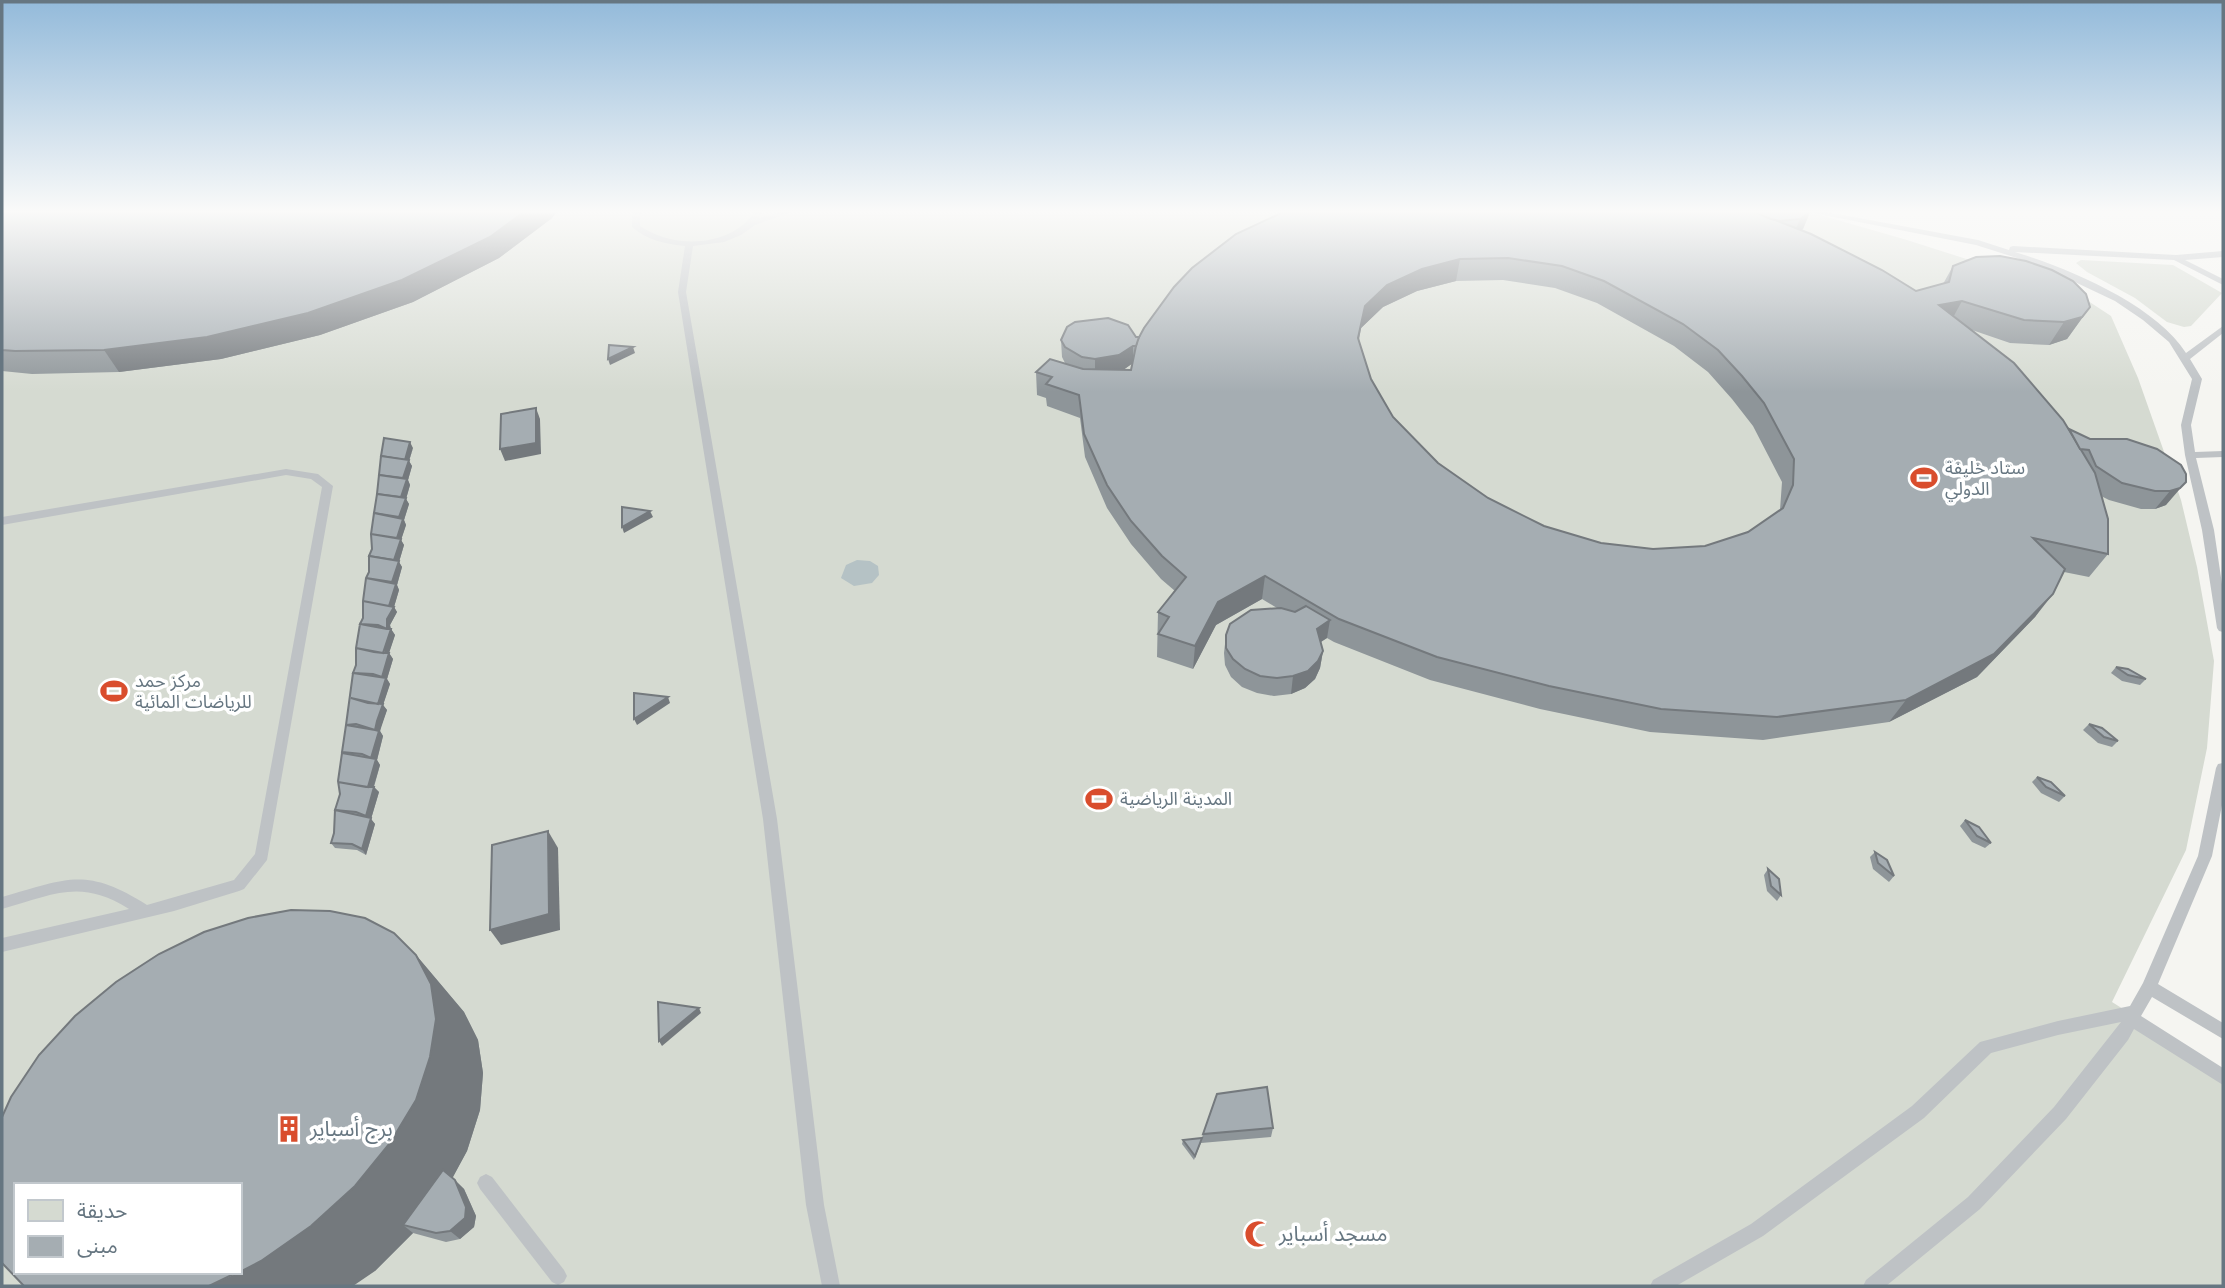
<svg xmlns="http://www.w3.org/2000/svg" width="2225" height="1288" font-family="Arial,'Noto Sans Arabic',sans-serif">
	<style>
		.green { fill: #d5dad1; fill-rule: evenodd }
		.water { fill: #b5c2c5 }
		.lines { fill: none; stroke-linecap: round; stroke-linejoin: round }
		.service { fill: #bec2c5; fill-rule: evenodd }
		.wall { fill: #8e9599; fill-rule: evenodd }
		.shaded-wall { fill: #74797d }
		.building { fill: #a5adb2; stroke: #74797d; stroke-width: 2; fill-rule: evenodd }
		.labels { text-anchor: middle; stroke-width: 7; stroke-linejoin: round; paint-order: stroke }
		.poi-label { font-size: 18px; fill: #667681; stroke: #fff; text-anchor: start }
		.near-poi-label { font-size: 21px; fill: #667681; stroke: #fff; text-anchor: start }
	</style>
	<rect width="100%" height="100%" fill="#f5f5f1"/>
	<g class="green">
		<path d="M 2,211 L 1806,211 L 1907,240 L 2079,295 L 2111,316 L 2138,378 L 2181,500 L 2197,567 L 2214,661 L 2207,748 L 2186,850 L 2112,1002 L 2223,1072 L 2223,1286 L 2,1286 ZM 16,1185 L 240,1185 L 240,1272 L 16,1272 Z"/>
		<path d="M 2081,260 L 2173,265 L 2222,293 L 2191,326 L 2184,327 L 2167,322 L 2135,298 L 2087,272 L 2076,263 Z"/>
	</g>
	<path class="water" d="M 857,560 L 870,561 L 878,566 L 879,575 L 872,583 L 854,586 L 841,578 L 846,565 Z"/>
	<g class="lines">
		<g class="service">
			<path d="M 635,211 L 643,211 L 640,215 L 640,226 C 673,249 732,248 755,211 L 763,211 L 759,218 L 782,211 L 796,211 L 755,225 L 741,235 L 724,242 L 693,246 L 686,292 L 777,819 L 824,1205 L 840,1286 L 822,1286 L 806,1205 L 763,819 L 678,292 L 685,246 C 665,244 647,240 632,227 L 632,215 Z"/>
			<path d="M 1803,211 L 1821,211 L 1978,240 L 2009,250 L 2010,247 L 2013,246 L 2176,255 L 2223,251 L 2223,257 L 2185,260 L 2223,279 L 2223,285 L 2174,260 L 2015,252 C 2068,268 2156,305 2186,353 L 2223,326 L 2223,333 L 2190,359 L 2202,379 L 2191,425 L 2195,452 L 2223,451 L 2223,457 L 2196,458 L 2214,530 L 2223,591 L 2223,632 L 2219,631 L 2217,628 L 2202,530 L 2185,455 L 2181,425 L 2192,379 L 2169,342 L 2143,320 L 2115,301 L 2039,265 L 1976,245 Z"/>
			<path d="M 286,469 L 318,474 L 333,486 L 267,860 L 244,889 L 239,891 L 174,911 L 2,952 L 2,938 L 129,909 C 80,878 53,895 2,909 L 2,897 C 67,879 85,866 147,905 L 234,880 L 255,854 L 322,487 L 311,479 L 286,475 L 2,525 L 2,517 Z"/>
			<path d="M 2223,763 L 2223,800 L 2212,856 L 2158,984 L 2223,1023 L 2223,1039 L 2152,997 L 2141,1016 L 2223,1068 L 2223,1085 L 2134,1029 L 2128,1040 L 2066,1119 L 1980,1209 L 1886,1286 L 1863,1286 L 1866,1280 L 1968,1197 L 2054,1107 L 2121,1022 L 2058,1035 L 1991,1053 L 1924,1118 L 1763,1236 L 1676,1286 L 1650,1286 L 1653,1280 L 1751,1224 L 1912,1106 L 1980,1042 L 2058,1021 L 2130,1006 L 2143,983 L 2198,856 L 2216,768 L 2218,764 Z"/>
			<path d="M 486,1174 L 492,1177 L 564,1270 L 567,1276 L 564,1282 L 558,1285 L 552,1282 L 480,1189 L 477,1183 L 480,1177 Z"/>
		</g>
	</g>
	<g class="wall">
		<path d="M 2,211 L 552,218 L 499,258 L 413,302 L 320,335 L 221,359 L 119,372 L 32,374 L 2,371 Z"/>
		<path d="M 1810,212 L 1803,229 L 1801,230 L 1916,291 L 1943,284 L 1953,266 L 2090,307 L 2067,339 L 2049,345 L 2010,343 L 1972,330 L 2069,429 L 2090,439 L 2181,465 L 2166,505 L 2155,509 L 2141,509 L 2109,500 L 2101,496 L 2108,554 L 2089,577 L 2064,572 L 2035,617 L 1977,677 L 1889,722 L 1763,740 L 1650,732 L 1540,709 L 1430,680 L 1334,642 L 1327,638 L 1321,642 L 1323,651 L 1320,668 L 1315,679 L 1305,688 L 1291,694 L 1274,696 L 1257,693 L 1242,687 L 1231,677 L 1225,665 L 1224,653 L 1226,635 L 1277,608 L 1262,599 L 1216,625 L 1193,669 L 1157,657 L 1158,612 L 1175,591 L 1161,579 L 1131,544 L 1107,508 L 1085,457 L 1080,418 L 1047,406 L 1046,398 L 1037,395 L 1036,372 L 1065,363 L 1062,357 L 1061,340 L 1139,337 L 1174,287 ZM 1503,280 L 1555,288 L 1597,303 L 1674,346 L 1708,372 L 1732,399 L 1753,426 L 1782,482 L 1780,510 L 1748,532 L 1705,546 L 1653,549 L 1601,543 L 1544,526 L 1488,498 L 1438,463 L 1393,417 L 1371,379 L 1359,340 L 1361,328 L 1383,307 L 1417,291 L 1456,281 ZM 1133,363 L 1131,370 L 1123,370 Z"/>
		<path d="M 413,448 L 409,461 L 412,466 L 408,480 L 410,485 L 406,499 L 409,504 L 404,520 L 406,525 L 401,540 L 404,545 L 399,562 L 402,567 L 397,585 L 399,590 L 394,607 L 397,612 L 390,625 L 391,629 L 395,635 L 389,653 L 393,659 L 387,679 L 390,684 L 383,705 L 387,710 L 381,726 L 380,731 L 383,736 L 377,760 L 380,765 L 374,787 L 379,792 L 371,819 L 375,824 L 366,855 L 357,850 L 335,848 L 331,843 L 334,833 L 340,794 L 369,572 Z"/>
		<path d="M 2116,667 L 2146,679 L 2140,685 L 2122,681 L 2111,673 Z"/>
		<path d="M 2089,724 L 2118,741 L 2112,747 L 2098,743 L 2083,730 Z"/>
		<path d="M 2037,777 L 2065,796 L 2059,802 L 2041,793 L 2032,782 Z"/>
		<path d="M 1965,820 L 1991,843 L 1985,848 L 1972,842 L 1960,826 Z"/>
		<path d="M 1875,852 L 1894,876 L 1889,882 L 1873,869 L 1870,857 Z"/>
		<path d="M 1768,869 L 1781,895 L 1777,901 L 1767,891 L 1764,875 Z"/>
		<path d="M 416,955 L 464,1012 L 478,1040 L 483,1073 L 480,1110 L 467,1151 L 452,1178 L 464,1189 L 476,1216 L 474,1227 L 460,1239 L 446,1242 L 413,1233 L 375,1271 Z"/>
		<path d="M 1273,1128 L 1271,1137 L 1201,1143 L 1194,1160 L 1182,1144 L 1183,1140 L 1202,1138 L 1203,1134 Z"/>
	</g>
	<g class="shaded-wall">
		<path d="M 525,211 L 558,211 L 552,218 L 499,258 L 413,302 L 320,335 L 221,359 L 119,372 L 104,350 Z"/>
		<path d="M 1810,212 L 1803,229 L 1793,236 L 1800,219 Z"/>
		<path d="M 1460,259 L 1456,281 L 1417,291 L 1383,307 L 1361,328 L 1355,361 L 1365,306 L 1387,285 L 1422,269 Z"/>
		<path d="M 1962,301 L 1950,323 L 1939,305 Z"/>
		<path d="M 2090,307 L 2067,339 L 2049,345 L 2064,322 Z"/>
		<path d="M 1133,346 L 1133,363 L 1119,373 L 1095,376 L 1095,359 Z"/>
		<path d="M 633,347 L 635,353 L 610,365 L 608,359 Z"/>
		<path d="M 536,408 L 540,419 L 541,454 L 505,461 L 500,449 Z"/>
		<path d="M 410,442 L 413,448 L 409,461 L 412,466 L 408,480 L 410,485 L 406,499 L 409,504 L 404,520 L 406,525 L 401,540 L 404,545 L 399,562 L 402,567 L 397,585 L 399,590 L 394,607 L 397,612 L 390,625 L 391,630 L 391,629 L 395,635 L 389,653 L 393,659 L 387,679 L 390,684 L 383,705 L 387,710 L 380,731 L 383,736 L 377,760 L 380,765 L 372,792 L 368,787 L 382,677 L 387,629 L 387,619 L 399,517 L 405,460 Z"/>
		<path d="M 2186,482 L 2166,505 L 2155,509 L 2170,491 Z"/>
		<path d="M 650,511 L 653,517 L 624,533 L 622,527 Z"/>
		<path d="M 1265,576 L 1262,599 L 1216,625 L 1193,669 L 1195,646 L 1218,602 Z"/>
		<path d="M 2053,594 L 2035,617 L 1977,677 L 1889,722 L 1906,700 Z"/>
		<path d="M 1330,620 L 1327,638 L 1314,646 L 1317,629 Z"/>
		<path d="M 1323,651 L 1320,668 L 1315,679 L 1305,688 L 1291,694 L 1293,676 Z"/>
		<path d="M 668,697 L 670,703 L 637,725 L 634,719 Z"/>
		<path d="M 374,787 L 379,792 L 371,819 L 375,824 L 366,855 L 362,849 L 366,816 Z"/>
		<path d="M 548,831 L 558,848 L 560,930 L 501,945 L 490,930 Z"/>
		<path d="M 416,955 L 464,1012 L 478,1040 L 483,1073 L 480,1110 L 467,1151 L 445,1192 L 403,1225 L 413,1233 L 375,1271 L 353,1286 L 209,1286 L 240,1272 Z"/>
		<path d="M 699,1008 L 701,1013 L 662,1046 L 659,1041 Z"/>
		<path d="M 455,1180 L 464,1189 L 476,1216 L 474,1227 L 460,1239 L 450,1231 Z"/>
	</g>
	<g class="building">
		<path d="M 2,211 L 525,211 L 490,237 L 402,280 L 308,313 L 207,337 L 104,350 L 15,351 L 2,350 Z"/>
		<path d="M 1286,211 L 1752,211 L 1811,234 L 1882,270 L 1916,291 L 1949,282 L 1953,266 L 1976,257 L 2000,256 L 2026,261 L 2052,270 L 2073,281 L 2086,294 L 2090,307 L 2082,317 L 2064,322 L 2024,320 L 1962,301 L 1939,305 L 2014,363 L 2063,420 L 2095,473 L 2108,519 L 2108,554 L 2033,538 L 2065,569 L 2053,594 L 1994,654 L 1906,700 L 1777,717 L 1661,709 L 1549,686 L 1437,657 L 1339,619 L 1265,576 L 1218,602 L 1195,646 L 1158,634 L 1169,617 L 1158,612 L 1186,577 L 1162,556 L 1131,521 L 1107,485 L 1084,434 L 1079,395 L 1046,384 L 1052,377 L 1036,372 L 1050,359 L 1083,369 L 1131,370 L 1137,341 L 1144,328 L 1174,287 L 1192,268 L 1236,234 L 1279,214 ZM 1508,258 L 1562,266 L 1604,281 L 1683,324 L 1718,350 L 1742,376 L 1764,403 L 1794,459 L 1793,485 L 1783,508 L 1748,532 L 1705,546 L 1653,549 L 1601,543 L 1544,526 L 1488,498 L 1438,463 L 1393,417 L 1371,379 L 1358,338 L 1365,306 L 1387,285 L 1422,269 L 1460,259 Z"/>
		<path d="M 1752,211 L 1810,211 L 1810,212 L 1800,219 L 1780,221 L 1771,219 Z"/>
		<path d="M 1108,318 L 1128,325 L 1136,337 L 1139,337 L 1136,346 L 1133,346 L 1119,355 L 1095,359 L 1082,357 L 1065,347 L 1061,340 L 1067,327 L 1075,322 Z"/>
		<path d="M 609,345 L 633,347 L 608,359 Z"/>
		<path d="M 536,408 L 536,443 L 500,449 L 501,414 Z"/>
		<path d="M 2069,429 L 2090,439 L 2127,439 L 2157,449 L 2181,465 L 2186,474 L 2186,482 L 2180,488 L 2170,491 L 2155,491 L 2122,483 L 2096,466 L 2089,450 L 2080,449 Z"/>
		<path d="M 384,438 L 410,442 L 405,460 L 381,456 Z"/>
		<path d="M 381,456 L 409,460 L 403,478 L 379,475 Z"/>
		<path d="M 379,475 L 407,479 L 401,497 L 377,494 Z"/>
		<path d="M 377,494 L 406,498 L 399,517 L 374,513 Z"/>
		<path d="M 622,507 L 650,511 L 622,527 Z"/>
		<path d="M 374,513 L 403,519 L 397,538 L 371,534 L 401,539 L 394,560 L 369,556 L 372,549 L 371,534 Z"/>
		<path d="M 369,556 L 399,561 L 392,582 L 366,578 L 396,584 L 389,606 L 363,601 L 394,607 L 387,619 L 387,629 L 391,629 L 383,653 L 356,648 L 374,652 L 383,653 L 389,653 L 382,677 L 373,674 L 353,673 L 356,665 L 356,648 L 360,624 L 387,629 L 378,625 L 360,624 L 363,618 L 363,601 L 366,578 L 369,572 Z"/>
		<path d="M 1306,606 L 1330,620 L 1317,629 L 1323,651 L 1318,661 L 1308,671 L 1293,676 L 1277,678 L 1260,676 L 1245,669 L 1233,659 L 1226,648 L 1226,635 L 1230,624 L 1251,610 L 1281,608 L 1295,612 Z"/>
		<path d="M 2116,667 L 2128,669 L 2146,679 L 2128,675 Z"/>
		<path d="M 353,673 L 386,678 L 378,704 L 351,698 L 368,703 L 383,704 L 377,721 L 375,730 L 379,731 L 371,758 L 362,754 L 342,752 L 346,725 L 375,730 L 356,724 L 346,725 Z"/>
		<path d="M 634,693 L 668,697 L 634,719 Z"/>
		<path d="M 2089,724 L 2102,728 L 2118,741 L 2104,737 Z"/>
		<path d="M 342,753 L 376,759 L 368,787 L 338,782 L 366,787 L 374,787 L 366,816 L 356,812 L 335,810 L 340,794 L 338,781 Z"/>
		<path d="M 2037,777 L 2051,782 L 2065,796 L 2046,787 Z"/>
		<path d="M 335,810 L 371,818 L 362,849 L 352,844 L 331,843 L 334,833 Z"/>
		<path d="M 1965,820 L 1979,827 L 1991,843 L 1977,836 Z"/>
		<path d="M 548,831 L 549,914 L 490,930 L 492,845 Z"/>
		<path d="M 1875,852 L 1887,860 L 1894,876 L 1878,863 Z"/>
		<path d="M 1768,869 L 1779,879 L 1781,895 L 1771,886 Z"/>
		<path d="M 291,910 L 330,911 L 365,918 L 394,933 L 416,955 L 431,984 L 436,1019 L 430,1057 L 416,1100 L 390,1143 L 355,1186 L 311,1226 L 261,1261 L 240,1272 L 240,1185 L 16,1185 L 16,1272 L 238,1272 L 209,1286 L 24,1286 L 2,1263 L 2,1117 L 11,1097 L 39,1055 L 75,1016 L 116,982 L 159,954 L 204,932 L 248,918 Z"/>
		<path d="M 658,1002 L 699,1008 L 659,1041 Z"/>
		<path d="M 1267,1087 L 1273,1128 L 1203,1134 L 1217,1094 Z"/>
		<path d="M 1202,1138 L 1195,1156 L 1183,1140 Z"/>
		<path d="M 443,1170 L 455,1180 L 466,1207 L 465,1218 L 450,1231 L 436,1233 L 403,1225 Z"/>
	</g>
	<linearGradient id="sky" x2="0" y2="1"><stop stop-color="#93bada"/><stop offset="0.54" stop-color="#fafaf9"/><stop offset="1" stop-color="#fafaf9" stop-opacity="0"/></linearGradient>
	<rect width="2225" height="392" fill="url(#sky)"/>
	<defs>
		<symbol id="stadium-bare" viewBox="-9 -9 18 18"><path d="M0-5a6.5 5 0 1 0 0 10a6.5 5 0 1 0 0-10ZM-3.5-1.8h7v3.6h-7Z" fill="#d94d2d" stroke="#fff" stroke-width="2.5" paint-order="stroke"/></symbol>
		<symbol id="building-bare" viewBox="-9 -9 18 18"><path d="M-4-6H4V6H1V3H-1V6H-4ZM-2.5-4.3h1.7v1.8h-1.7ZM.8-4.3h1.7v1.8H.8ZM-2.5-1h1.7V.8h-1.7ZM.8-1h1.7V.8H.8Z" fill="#d94d2d" stroke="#fff" stroke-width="2.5" paint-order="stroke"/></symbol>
		<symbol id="mosque-bare" viewBox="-9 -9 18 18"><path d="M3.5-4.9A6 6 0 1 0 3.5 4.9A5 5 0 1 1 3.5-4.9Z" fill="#d94d2d" stroke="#fff" stroke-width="2.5" paint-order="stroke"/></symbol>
	</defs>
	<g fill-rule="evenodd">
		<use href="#stadium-bare" x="1905" y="459" width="38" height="38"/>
		<use href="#stadium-bare" x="95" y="672" width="38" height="38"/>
		<use href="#stadium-bare" x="1080" y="780" width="38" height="38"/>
		<use href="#building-bare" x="270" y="1110" width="38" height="38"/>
		<use href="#mosque-bare" x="1239" y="1215" width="38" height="38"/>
	</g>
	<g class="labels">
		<g class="poi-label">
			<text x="1945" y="474">ستاد خليفة<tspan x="1945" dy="21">الدولي</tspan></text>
			<text x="135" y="687">مركز حمد<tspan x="135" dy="21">للرياضات المائية</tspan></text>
			<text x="1120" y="805">المدينة الرياضية</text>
		</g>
		<g class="near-poi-label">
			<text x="310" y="1136">برج أسباير</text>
			<text x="1279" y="1241">مسجد أسباير</text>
		</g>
	</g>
	<rect width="2225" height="1288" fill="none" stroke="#667681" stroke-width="7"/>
	<rect x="14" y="1183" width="228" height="91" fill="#ffffff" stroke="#c2c8cd" stroke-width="2"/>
	<rect x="28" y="1200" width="35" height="21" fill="#d5dad1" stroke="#c2c8cd" stroke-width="2"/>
	<text x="77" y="1218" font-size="21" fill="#667681">حديقة</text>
	<rect x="28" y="1236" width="35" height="21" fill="#a5adb2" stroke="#c2c8cd" stroke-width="2"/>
	<text x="77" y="1253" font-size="21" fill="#667681">مبنى</text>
</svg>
